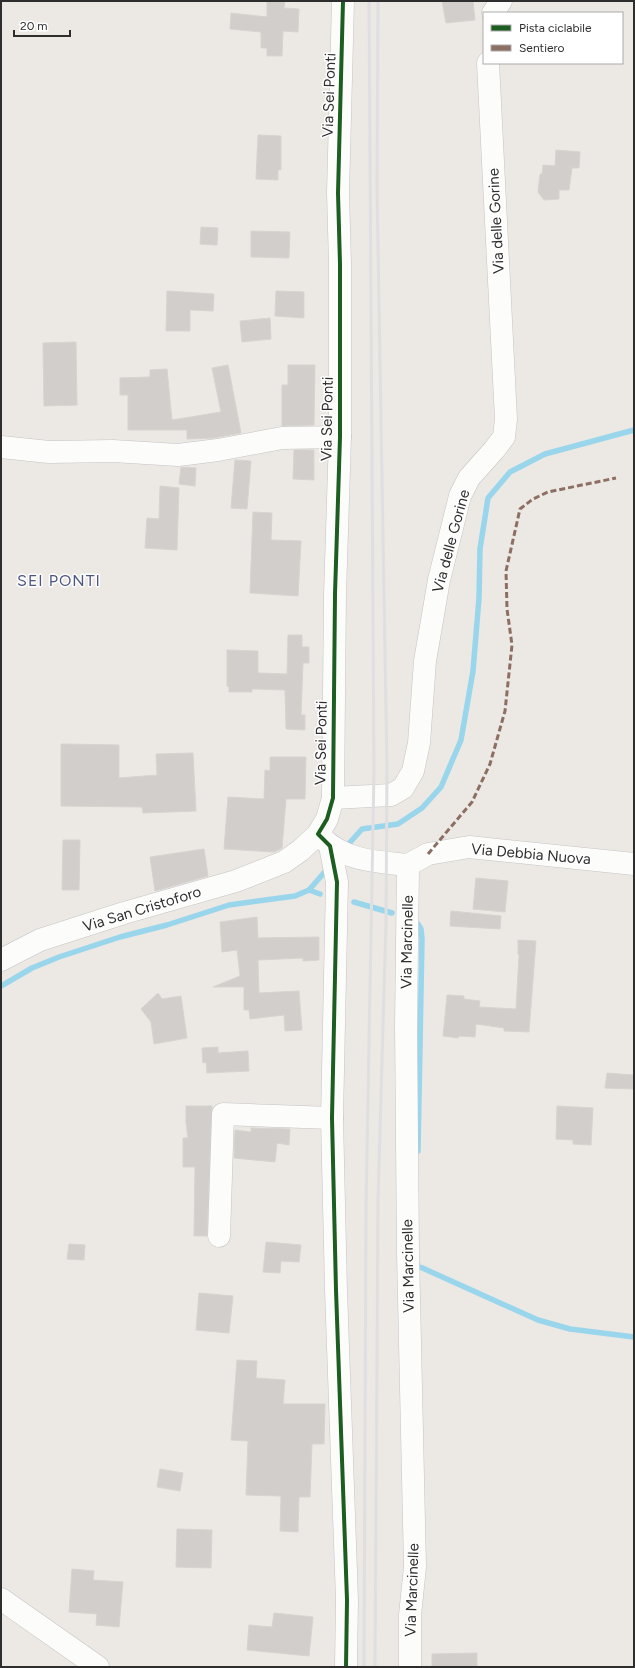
<svg xmlns="http://www.w3.org/2000/svg" width="635" height="1668" font-family="Figtree,sans-serif">
	<style>
		.lines { fill: none; stroke-linecap: round; stroke-linejoin: round }
		.stream { stroke: #99d6ec; stroke-width: 5.5 }
		.building { fill: #d1cecb; stroke: #d7d4d0 }
		.minor-casing { stroke: #c5c4c5; stroke-width: 23 }
		.minor { stroke: #fcfcfb; stroke-width: 22 }
		.rail { stroke: #dfdfe1; stroke-width: 3 }
		.quiet { stroke: #8d6e63; stroke-width: 3; stroke-dasharray: 6 3; stroke-linecap: butt }
		.cycleway-casing { stroke: #fff; stroke-width: 6 }
		.cycleway { stroke: #1b5e20; stroke-width: 4 }
		.labels { text-anchor: middle; stroke-width: 3; stroke-linejoin: round; paint-order: stroke }
		.street-label { font-size: 15px; fill: #2e2e2e; stroke: #fff }
		.neighbourhood-label { font-size: 16px; letter-spacing: 1px; fill: #4d5680; stroke: #fff }
	</style>
	<rect width="100%" height="100%" fill="#ece8e4"/>
	<g class="lines">
		<g class="stream">
			<path d="M 345,848 L 362,829 L 398,824 L 422,808 L 441,787 L 461,740 L 473,671 L 479,598 L 480,549 L 488,498 L 510,472 L 545,454 L 634,430"/>
			<path d="M 309,890 L 320,894"/>
			<path d="M 354,902 L 392,913"/>
			<path d="M 418,924 L 421,929 L 422,939 L 418,1151"/>
			<path d="M 1,986 L 32,968 L 59,957 L 120,937 L 167,925 L 229,905 L 295,896 L 309,890 L 329,867"/>
			<path d="M 417,1262 L 418,1266 L 538,1320 L 570,1329 L 634,1337"/>
		</g>
	</g>
	<g class="building">
		<path d="M 267,1 L 285,1 L 284,8 L 299,9 L 298,32 L 283,31 L 282,56 L 267,56 L 267,48 L 261,48 L 261,32 L 230,29 L 231,13 L 267,17 Z"/>
		<path d="M 442,1 L 473,1 L 475,20 L 446,23 Z"/>
		<path d="M 258,135 L 281,136 L 281,170 L 278,170 L 278,180 L 256,179 Z"/>
		<path d="M 556,150 L 580,152 L 579,168 L 572,168 L 569,190 L 559,190 L 559,199 L 544,200 L 538,192 L 540,174 L 542,174 L 543,165 L 555,166 Z"/>
		<path d="M 201,227 L 218,228 L 217,245 L 200,244 Z"/>
		<path d="M 251,231 L 290,232 L 289,258 L 251,257 Z"/>
		<path d="M 167,291 L 214,294 L 213,311 L 190,310 L 190,331 L 166,331 Z"/>
		<path d="M 276,291 L 304,292 L 304,318 L 275,316 Z"/>
		<path d="M 270,318 L 271,339 L 242,342 L 240,321 Z"/>
		<path d="M 76,342 L 77,405 L 44,406 L 43,343 Z"/>
		<path d="M 228,365 L 241,433 L 213,438 L 187,439 L 187,430 L 128,430 L 128,395 L 120,395 L 120,378 L 150,377 L 150,370 L 167,369 L 172,420 L 221,412 L 212,368 Z"/>
		<path d="M 288,365 L 315,365 L 314,425 L 282,426 L 282,385 L 288,385 Z"/>
		<path d="M 294,450 L 314,450 L 314,480 L 293,479 Z"/>
		<path d="M 235,460 L 251,461 L 247,509 L 231,508 Z"/>
		<path d="M 181,467 L 196,468 L 195,486 L 179,484 Z"/>
		<path d="M 160,486 L 179,488 L 177,550 L 145,548 L 147,518 L 159,519 Z"/>
		<path d="M 253,512 L 272,513 L 271,540 L 301,541 L 298,596 L 250,593 Z"/>
		<path d="M 288,635 L 302,635 L 302,647 L 309,647 L 309,663 L 303,663 L 301,715 L 305,715 L 305,730 L 286,729 L 285,690 L 252,689 L 252,692 L 229,692 L 229,687 L 227,686 L 227,650 L 258,651 L 258,673 L 287,674 Z"/>
		<path d="M 61,744 L 119,745 L 119,778 L 157,775 L 156,754 L 193,753 L 196,811 L 143,813 L 142,807 L 61,806 Z"/>
		<path d="M 270,757 L 306,757 L 305,799 L 286,799 L 282,848 L 274,852 L 224,849 L 228,797 L 264,799 L 265,770 L 270,771 Z"/>
		<path d="M 63,840 L 80,840 L 79,890 L 62,890 Z"/>
		<path d="M 204,849 L 208,876 L 155,891 L 150,857 Z"/>
		<path d="M 476,878 L 508,881 L 505,912 L 473,909 Z"/>
		<path d="M 451,911 L 501,916 L 500,929 L 450,926 Z"/>
		<path d="M 257,917 L 258,938 L 319,937 L 319,960 L 303,961 L 303,958 L 258,960 L 259,993 L 299,991 L 302,1030 L 285,1031 L 284,1015 L 250,1019 L 249,1010 L 244,1010 L 244,987 L 213,987 L 240,976 L 237,950 L 222,952 L 220,922 Z"/>
		<path d="M 518,940 L 536,941 L 529,1032 L 504,1031 L 504,1028 L 476,1024 L 475,1037 L 459,1036 L 458,1038 L 443,1036 L 447,995 L 464,996 L 464,999 L 480,1001 L 479,1007 L 516,1009 L 519,955 L 518,954 Z"/>
		<path d="M 158,993 L 162,999 L 181,996 L 187,1038 L 154,1044 L 151,1022 L 141,1009 Z"/>
		<path d="M 218,1047 L 218,1053 L 248,1051 L 249,1071 L 207,1073 L 206,1062 L 203,1063 L 202,1048 Z"/>
		<path d="M 607,1073 L 634,1075 L 634,1089 L 605,1088 Z"/>
		<path d="M 186,1106 L 212,1106 L 207,1236 L 194,1236 L 195,1167 L 183,1167 L 183,1138 L 188,1138 L 186,1122 Z"/>
		<path d="M 557,1106 L 593,1108 L 591,1145 L 573,1144 L 573,1140 L 556,1139 Z"/>
		<path d="M 251,1128 L 290,1129 L 289,1145 L 277,1143 L 275,1162 L 234,1158 L 235,1130 L 251,1132 Z"/>
		<path d="M 266,1242 L 301,1245 L 299,1262 L 281,1261 L 280,1273 L 263,1272 Z"/>
		<path d="M 69,1244 L 85,1245 L 84,1260 L 67,1259 Z"/>
		<path d="M 199,1293 L 233,1296 L 229,1333 L 196,1330 Z"/>
		<path d="M 237,1360 L 257,1361 L 256,1378 L 285,1380 L 283,1404 L 325,1404 L 324,1444 L 312,1444 L 310,1497 L 299,1497 L 298,1532 L 280,1531 L 281,1496 L 246,1495 L 248,1441 L 231,1440 Z"/>
		<path d="M 160,1469 L 183,1473 L 180,1491 L 157,1487 Z"/>
		<path d="M 177,1529 L 212,1530 L 211,1568 L 176,1567 Z"/>
		<path d="M 72,1569 L 94,1571 L 93,1580 L 123,1582 L 119,1627 L 96,1625 L 97,1614 L 69,1612 Z"/>
		<path d="M 274,1613 L 313,1617 L 309,1656 L 247,1650 L 249,1625 L 272,1627 Z"/>
		<path d="M 477,1653 L 477,1667 L 432,1667 L 432,1654 Z"/>
	</g>
	<g class="lines">
		<defs>
			<g id="minor">
				<path d="M 493,13 L 501,1"/>
				<path d="M 1,447 L 49,452 L 113,451 L 178,455 L 218,450 L 282,438 L 340,437"/>
				<path d="M 333,798 L 391,795 L 403,788 L 413,771 L 419,743 L 425,661 L 439,580 L 460,496 L 469,478 L 494,450 L 504,437 L 506,419 L 488,63"/>
				<path d="M 322,838 C 345,861 378,862 408,865"/>
				<path d="M 330,846 L 337,882 L 332,1118 L 336,1290 L 347,1600 L 346,1667"/>
				<path d="M 408,865 L 406,1026 L 408,1253 L 415,1567 L 410,1615 L 410,1667"/>
				<path d="M 408,865 L 428,854 L 469,847 L 634,864"/>
				<path d="M 1,960 L 40,940 L 124,913 L 236,881 L 284,862 L 301,850 L 318,834 L 327,819 L 333,798 L 335,594 L 340,437 L 340,264 L 338,193 L 343,1"/>
				<path d="M 219,1236 L 223,1114 L 332,1118"/>
				<path d="M 1,1599 L 98,1667"/>
			</g>
		</defs>
		<use href="#minor" class="minor-casing"/>
		<use href="#minor" class="minor"/>
		<g class="rail">
			<path d="M 364,1667 L 366,1208 L 374,770 L 369,1"/>
			<path d="M 375,1667 L 378,1201 L 386,921 L 387,768 L 377,187 L 378,1"/>
		</g>
		<path class="quiet" d="M 428,854 L 472,802 L 490,764 L 505,711 L 512,645 L 507,609 L 506,571 L 520,509 L 533,499 L 548,492 L 616,478"/>
		<defs>
			<path id="cycleway" d="M 343,1 L 338,193 L 340,264 L 340,437 L 335,594 L 333,798 L 327,819 L 318,834 L 330,846 L 337,882 L 332,1118 L 336,1290 L 347,1600 L 346,1667"/>
		</defs>
		<use href="#cycleway" class="cycleway-casing"/>
		<use href="#cycleway" class="cycleway"/>
	</g>
	<g class="labels">
		<g class="street-label">
			<text transform="translate(329 95) rotate(-88)" y="5">Via Sei Ponti</text>
			<text transform="translate(496 221) rotate(-93)" y="5">Via delle Gorine</text>
			<text transform="translate(327 419) rotate(-89)" y="5">Via Sei Ponti</text>
			<text transform="translate(451 541) rotate(-75)" y="5">Via delle Gorine</text>
			<text transform="translate(321 743) rotate(-89)" y="5">Via Sei Ponti</text>
			<text transform="translate(531 854) rotate(5)" y="5">Via Debbia Nuova</text>
			<text transform="translate(142 909) rotate(-17)" y="5">Via San Cristoforo</text>
			<text transform="translate(407 942) rotate(-89)" y="5">Via Marcinelle</text>
			<text transform="translate(408 1266) rotate(-91)" y="5">Via Marcinelle</text>
			<text transform="translate(412 1590) rotate(-88)" y="5">Via Marcinelle</text>
		</g>
		<g class="neighbourhood-label">
			<text x="59" y="586">SEI PONTI</text>
		</g>
	</g>
	<rect width="635" height="1668" fill="none" stroke="#2e2e2e" stroke-width="4"/>
	<rect x="483" y="12" width="140" height="52" fill="#ffffff" stroke="#ababab"/>
	<rect x="491" y="25" width="20" height="6" fill="#1b5e20" stroke="#ababab"/>
	<text x="519" y="32" font-size="12" fill="#2e2e2e">Pista ciclabile</text>
	<rect x="491" y="45" width="20" height="6" fill="#8d6e63" stroke="#ababab"/>
	<text x="519" y="52" font-size="12" fill="#2e2e2e">Sentiero</text>
	<path d="M14 30v6h56v-6" fill="none" stroke="#2e2e2e" stroke-width="2"/>
	<text x="20" y="30" font-size="12" fill="#2e2e2e" stroke="#ffffff" stroke-width="3" paint-order="stroke">20 m</text>
</svg>
